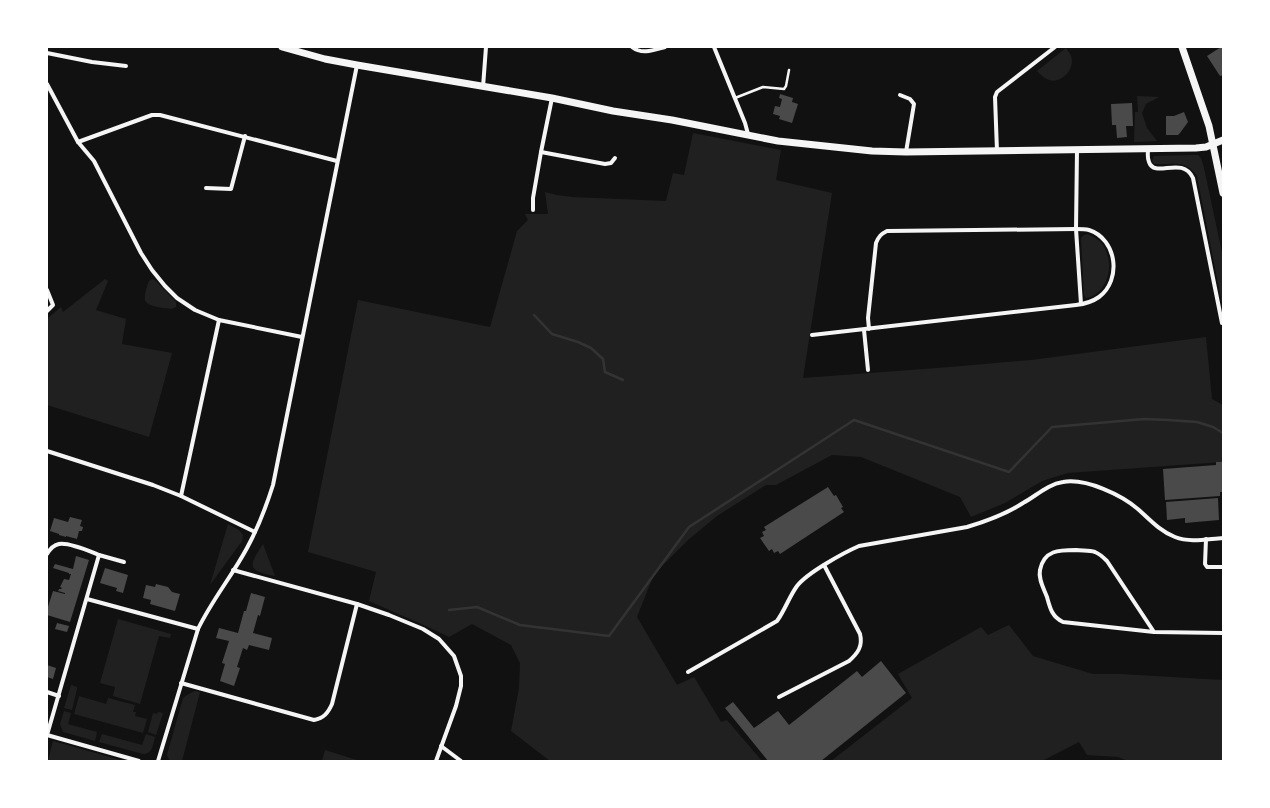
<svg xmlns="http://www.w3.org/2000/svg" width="1270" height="808" font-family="'DM Sans',sans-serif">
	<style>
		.green { fill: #202020 }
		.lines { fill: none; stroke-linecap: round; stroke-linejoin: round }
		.stream { stroke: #333; stroke-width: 2.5 }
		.building { fill: #4a4a4a }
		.service { stroke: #f5f5f5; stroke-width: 2.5 }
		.minor { stroke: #f5f5f5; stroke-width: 4 }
		.secondary { stroke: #f5f5f5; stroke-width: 7 }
		.primary { stroke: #f5f5f5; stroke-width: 7 }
	</style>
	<rect width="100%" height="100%" fill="#111"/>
	<g class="green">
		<path d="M 1066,48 C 1067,50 1070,53 1071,56 C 1076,69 1060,86 1047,79 C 1044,78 1040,74 1037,71 Z"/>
		<path d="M 1137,96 L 1159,97 L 1146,104 L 1142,113 L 1147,128 L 1157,141 L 1134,142 L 1135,112 L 1138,112 Z"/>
		<path d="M 693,133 L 781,150 L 776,180 L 832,193 L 803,378 L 950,367 L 1031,360 L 1206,337 L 1212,399 L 1223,405 L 1223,462 L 1068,473 L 1042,481 L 1005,503 L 971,517 L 960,497 L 861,457 L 832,455 L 776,485 L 766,485 L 717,516 L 688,540 L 654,574 L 637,617 L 677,685 L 694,677 L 721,722 L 727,720 L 762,761 L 550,761 L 511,731 L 519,688 L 520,663 L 511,645 L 472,624 L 449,637 L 426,626 L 369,601 L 376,572 L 308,552 L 358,300 L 490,327 L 517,231 L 528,220 L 525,214 L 548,214 L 545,192 L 557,195 L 572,197 L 666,201 L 673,173 L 684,175 Z"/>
		<path d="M 1193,155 L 1198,155 L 1201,158 L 1204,168 L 1223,257 L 1223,309 L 1197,176 C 1186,159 1172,165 1154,164 L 1152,161 L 1154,156 Z"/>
		<path d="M 1088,234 C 1093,237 1100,240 1103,245 C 1106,250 1109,258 1109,264 C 1110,278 1101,296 1086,298 L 1084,295 L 1081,238 L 1084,235 Z"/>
		<path d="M 105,279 L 108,281 L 96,310 L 126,319 L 122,344 L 172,353 L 149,437 L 47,405 L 47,319 L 61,307 L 63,312 Z"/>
		<path d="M 152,279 L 156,281 L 176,302 L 176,307 L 171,309 C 165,308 147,307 145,300 C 144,295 147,286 149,281 Z"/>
		<path d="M 228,524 L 239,530 L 243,535 L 242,541 L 210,585 Z"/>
		<path d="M 263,544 L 275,576 C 247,570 248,567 263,544 Z"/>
		<path d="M 118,619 L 171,634 L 170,638 L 159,636 L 140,704 L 113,696 L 115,687 L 100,683 Z"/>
		<path d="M 1009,625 L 1033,656 L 1093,674 L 1120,674 L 1223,680 L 1223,761 L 1128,761 L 1118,757 L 1087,755 L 1079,742 L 1042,761 L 831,761 L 912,698 L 898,674 L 981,627 L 988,635 Z"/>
		<path d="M 71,685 L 77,687 L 77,689 L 72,710 L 64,708 Z"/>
		<path d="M 195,691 L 200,692 L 182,761 L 170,761 L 167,755 L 183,698 L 187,695 Z"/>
		<path d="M 79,696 L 106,704 L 108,698 L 135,705 L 133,712 L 136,712 L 135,716 L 147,719 L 143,733 L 74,714 Z"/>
		<path d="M 64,711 L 71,713 L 68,724 L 97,732 L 95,741 L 63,732 L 60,724 Z"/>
		<path d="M 158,712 L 163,713 L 156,735 L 148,732 L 153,713 L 157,714 Z"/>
		<path d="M 102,734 L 142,745 L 146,734 L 155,737 C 153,744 153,754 143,754 L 99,742 Z"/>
		<path d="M 53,741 L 124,761 L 48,761 Z"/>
		<path d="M 325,750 L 360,761 L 322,761 Z"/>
	</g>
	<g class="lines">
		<g class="stream">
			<path d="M 534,315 L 552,334 L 578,342 L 591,348 L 603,359 L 605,372 L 623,380"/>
			<path d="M 449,610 L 477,607 L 520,625 L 609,636 L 689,527 L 854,420 L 1009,472 L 1052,427 L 1144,419 L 1168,420 L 1197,422 L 1213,427 L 1223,433"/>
		</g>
	</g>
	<g class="building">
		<path d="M 1221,47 L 1223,47 L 1223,75 L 1220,76 L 1207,56 Z"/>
		<path d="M 780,94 L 793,98 L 792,102 L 798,104 L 792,123 L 779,119 L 780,116 L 773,114 L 775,106 L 780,107 L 782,99 L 779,98 Z"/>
		<path d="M 1132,103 L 1133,126 L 1126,126 L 1127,137 L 1117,138 L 1116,125 L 1112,125 L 1111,104 Z"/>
		<path d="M 1184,112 L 1188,122 L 1180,133 L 1178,135 L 1166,135 L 1166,116 L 1174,116 Z"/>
		<path d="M 1216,462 L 1223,462 L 1223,492 L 1220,492 L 1220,496 L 1165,500 L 1163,469 L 1216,465 Z"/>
		<path d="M 828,487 L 834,496 L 836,495 L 843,507 L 841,508 L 844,512 L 780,554 L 778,551 L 774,553 L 772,549 L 769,551 L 760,538 L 764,536 L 762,532 L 766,530 L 764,527 Z"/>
		<path d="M 1218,498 L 1219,520 L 1185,523 L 1185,518 L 1167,520 L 1166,502 Z"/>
		<path d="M 70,517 L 82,520 L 80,526 L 83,527 L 82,531 L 79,531 L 77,539 L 66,536 L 66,537 L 59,535 L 59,534 L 50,531 L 54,518 L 68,522 Z"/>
		<path d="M 76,556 L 89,560 L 70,622 L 47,615 L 47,610 L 53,591 L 65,594 L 65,593 L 58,591 L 59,589 L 61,589 L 62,588 L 60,587 L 64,579 L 69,580 L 71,574 L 69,574 L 69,573 L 53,568 L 55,564 L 73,569 Z"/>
		<path d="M 105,568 L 128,575 L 123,593 L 116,591 L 117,588 L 100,583 Z"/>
		<path d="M 156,584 L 168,587 L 172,592 L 180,594 L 175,611 L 150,604 L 151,600 L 143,598 L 146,585 L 155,587 Z"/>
		<path d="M 251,593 L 265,597 L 260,616 L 258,615 L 253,633 L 272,638 L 269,650 L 249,645 L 247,650 L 243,648 L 237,667 L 240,668 L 234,686 L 220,681 L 225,664 L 222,663 L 229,641 L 216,638 L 219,628 L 238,633 L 244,611 L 246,611 Z"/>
		<path d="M 57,623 L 69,626 L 67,632 L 55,629 Z"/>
		<path d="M 881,661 L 906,693 L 821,761 L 768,761 L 725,708 L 733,702 L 754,728 L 778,711 L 789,725 L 857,671 L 862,677 Z"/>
		<path d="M 47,665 L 56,668 L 53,679 L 47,677 Z"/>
	</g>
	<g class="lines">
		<path class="service" d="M 735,98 L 763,87 L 784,89 L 786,86 L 789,70"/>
		<g class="minor">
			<path d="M 632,47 C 642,55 654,50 665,47"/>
			<path d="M 714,47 L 745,123 L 748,134"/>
			<path d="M 47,53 L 92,62 L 126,66"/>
			<path d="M 47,84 L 78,142 L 94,161 L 141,253 L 152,270 L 165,286 L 177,298 L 195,310 L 219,320 L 302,337"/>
			<path d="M 483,87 L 486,47"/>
			<path d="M 900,95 L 910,99 L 914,104 L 906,152"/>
			<path d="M 78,142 L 152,115 L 160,115 L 337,161"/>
			<path d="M 1148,149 C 1148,153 1147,158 1149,162 C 1155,179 1182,155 1193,178 L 1222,323"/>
			<path d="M 1077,150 L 1076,229 L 1081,304"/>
			<path d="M 997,151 L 995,97 L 997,92 L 1055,47"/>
			<path d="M 541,152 L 605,164 L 611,163 L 615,158"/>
			<path d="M 206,188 L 231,189 L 245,136"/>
			<path d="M 533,210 L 533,198 L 541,152 L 552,98"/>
			<path d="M 47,290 L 53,305 L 47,311"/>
			<path d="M 864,330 L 868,370"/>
			<path d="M 812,335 L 1076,305 C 1084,304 1092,302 1099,297 C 1122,280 1117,239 1089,230 C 1085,229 1080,229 1076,229 L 887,231 C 881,234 879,236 876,243 L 868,318 L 869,329"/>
			<path d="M 47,451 L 153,485 L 181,496 L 255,532"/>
			<path d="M 181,496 L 219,320"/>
			<path d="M 1206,539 L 1205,564 L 1207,567 L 1223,567"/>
			<path d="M 47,554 C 50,549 54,545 59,544 C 69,542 89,551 99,555"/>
			<path d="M 233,570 L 357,604 L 389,615 L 423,629 L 439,639 L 454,656 L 461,676 L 461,686 L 456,706 L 436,761"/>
			<path d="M 87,599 L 198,629"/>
			<path d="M 1154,632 L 1107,561 C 1103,557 1100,554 1095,552 C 1089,550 1082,551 1076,550 C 1059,550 1044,550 1040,570 C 1038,579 1044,589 1047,597 C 1050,608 1052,617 1063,622 L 1154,632 L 1223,633"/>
			<path d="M 688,672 L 777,621 C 785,610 789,597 797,586 C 807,573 843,553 859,546 L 967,527 C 987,521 1006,514 1023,503 C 1036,496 1048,484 1063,482 C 1086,478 1122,495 1139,510 C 1150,520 1160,531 1175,537 C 1190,543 1207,539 1223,538"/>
			<path d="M 181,683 L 314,720 C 324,718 328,713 332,704 L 357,604"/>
			<path d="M 47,692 L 59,696"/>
			<path d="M 779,697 L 849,661 C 858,653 863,646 860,634 L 824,565"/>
			<path d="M 47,735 L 99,555 L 124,562"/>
			<path d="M 47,735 L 139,761"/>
			<path d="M 441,746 L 461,761"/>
			<path d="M 158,761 L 198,629 C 212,600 232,576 247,548 C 258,528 266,507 273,485 L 357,65"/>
		</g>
		<path class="secondary" d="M 282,47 L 325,59 L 357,65 L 552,98 L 613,111 L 672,120 L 778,141 L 872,151 L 906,152 L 1196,148 L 1206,147 L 1223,140"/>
		<path class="primary" d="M 1182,47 L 1209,126 L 1223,193"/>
	</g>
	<rect width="1270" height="808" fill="none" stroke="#ffffff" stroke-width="96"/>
</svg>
